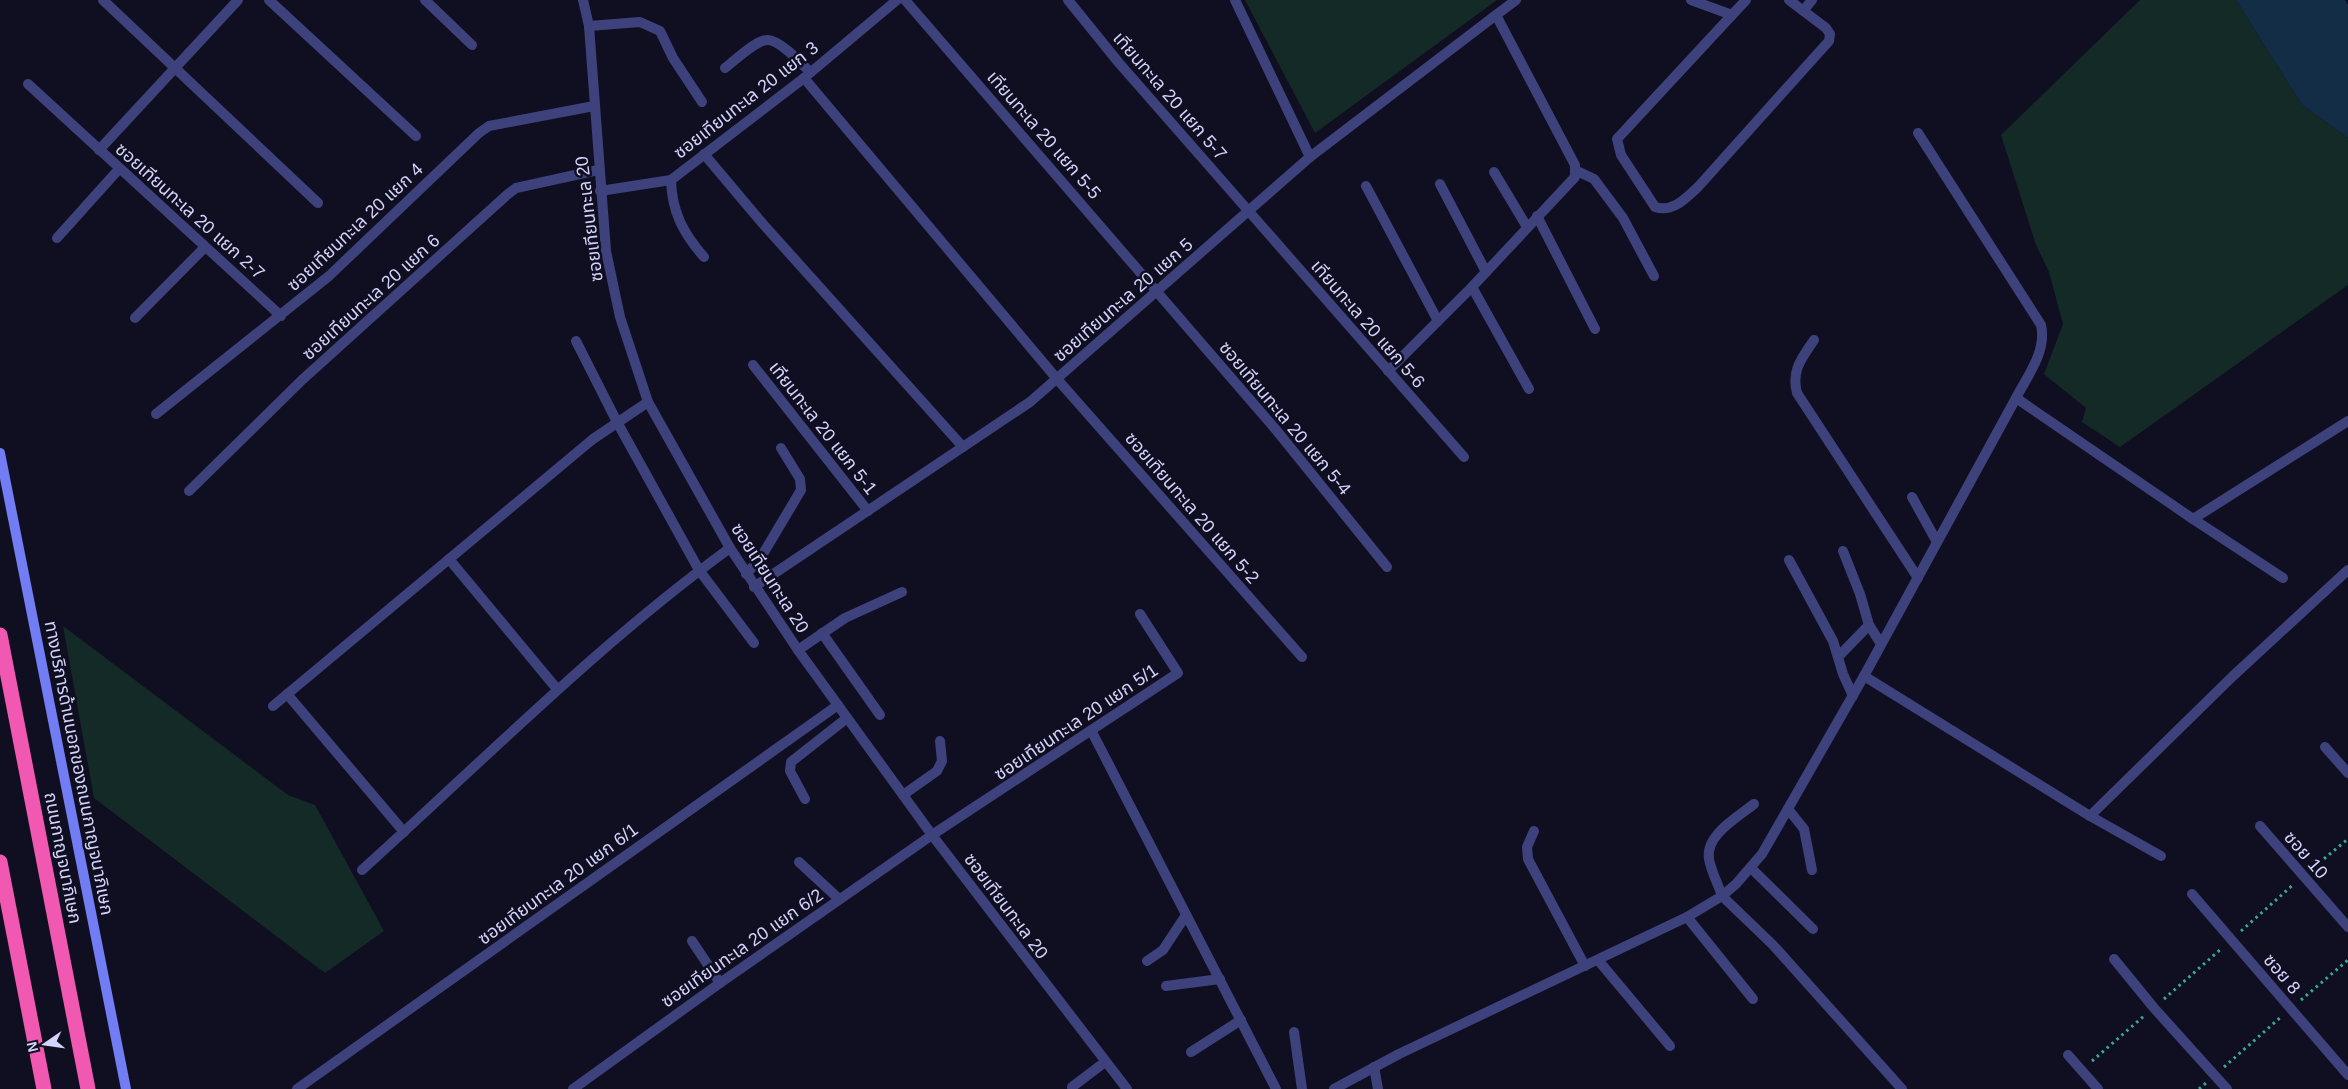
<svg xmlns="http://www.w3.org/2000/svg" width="2348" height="1089" font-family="Arial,'Noto Sans Thai',sans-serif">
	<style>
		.green { fill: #132a27 }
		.water { fill: #132d46 }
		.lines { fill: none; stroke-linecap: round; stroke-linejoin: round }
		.path { stroke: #38aa97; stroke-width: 3; stroke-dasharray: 2.5 4; stroke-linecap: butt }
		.service { stroke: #3e427c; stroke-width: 10 }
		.minor { stroke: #3e427c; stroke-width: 10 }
		.secondary { stroke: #727cf3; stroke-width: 10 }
		.motorway { stroke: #f158b2; stroke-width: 15 }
		.labels { text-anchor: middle; stroke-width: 5; stroke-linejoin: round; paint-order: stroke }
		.street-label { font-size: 18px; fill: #d3d3fb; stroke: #100f21 }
	</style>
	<rect width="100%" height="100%" fill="#100f21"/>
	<g class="green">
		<path d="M 1245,0 L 1497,0 L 1315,133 Z"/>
		<path d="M 2140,0 L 2236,0 L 2302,105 L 2348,138 L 2348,285 L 2120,447 L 2082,422 L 2086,408 L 2044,374 L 2063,324 L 2049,272 L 2036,245 L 2001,135 Z"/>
		<path d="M 63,626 L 288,795 L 315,805 L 384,931 L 325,973 L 94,798 Z"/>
	</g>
	<path class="water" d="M 2236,0 L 2345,0 L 2348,5 L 2348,138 L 2302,105 Z"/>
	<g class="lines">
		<g class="path">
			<path d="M 2314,867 L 2348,839"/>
			<path d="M 2241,931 L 2294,884"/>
			<path d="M 2164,999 L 2221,949"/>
			<path d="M 2301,1000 L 2348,960"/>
			<path d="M 2092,1061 L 2144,1016"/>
			<path d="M 2224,1067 L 2281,1017"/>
			<path d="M 2199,1089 L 2206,1083"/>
		</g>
		<g class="service">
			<path d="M 1691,0 L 1732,15 L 1746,0"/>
			<path d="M 1803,11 L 1812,0"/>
			<path d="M 1496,15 L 1516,0"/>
			<path d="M 1732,15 L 1617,139 L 1621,155 L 1655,207 C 1673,213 1686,198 1698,187 L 1829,41 L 1830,34 L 1826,28 L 1789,0"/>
			<path d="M 725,68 C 734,61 756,40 767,40 C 779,39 802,64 810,72"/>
			<path d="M 1918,133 L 2041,325 C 2047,351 2028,375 2016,398"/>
			<path d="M 1577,171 L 1594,179 L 1623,218 L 1654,276"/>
			<path d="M 576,341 L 617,422 L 699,570 L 754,643"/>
			<path d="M 1912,497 L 1937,542"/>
			<path d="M 1843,551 L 1860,594 L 1869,625 L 1881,644"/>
			<path d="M 449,559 L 557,689"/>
			<path d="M 1789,560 L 1833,641 L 1843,674 L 1853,696"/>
			<path d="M 746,574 L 760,559 L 801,490 L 800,479 L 781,448"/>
			<path d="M 822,633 L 880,715"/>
			<path d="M 798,650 L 845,618 L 902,592"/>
			<path d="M 1838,657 L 1869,625"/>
			<path d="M 287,694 L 404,832"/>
			<path d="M 273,706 L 593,439 L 648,402"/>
			<path d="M 805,799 L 790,771 L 791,762 L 847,718"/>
			<path d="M 1788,809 L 1804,829 L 1812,870"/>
			<path d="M 2090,816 L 2161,856"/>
			<path d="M 1752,869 L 1813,929"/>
			<path d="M 362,870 C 483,761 598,644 730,548"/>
			<path d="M 1722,896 C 1718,884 1711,871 1709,859 C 1705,835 1738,817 1754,804"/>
			<path d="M 1687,917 L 1753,999"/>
			<path d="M 1598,960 L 1670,1046"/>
			<path d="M 1147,961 L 1163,950 L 1186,915"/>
			<path d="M 1166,986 L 1220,979"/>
			<path d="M 1294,1032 L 1302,1089"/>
			<path d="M 1191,1052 L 1241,1020"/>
			<path d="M 1072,1087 L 1105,1062"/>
		</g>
		<g class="minor">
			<path d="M 103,0 L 318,203"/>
			<path d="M 269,0 L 416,136"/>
			<path d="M 425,0 L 472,45"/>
			<path d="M 583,0 L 589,26 L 606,251 L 620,317 L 648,402 L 730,548 L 798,650 L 932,835 L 1127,1089"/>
			<path d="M 905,0 L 1277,431 L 1387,567"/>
			<path d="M 1068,0 L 1119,63 L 1464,457"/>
			<path d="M 1235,0 L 1310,157"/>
			<path d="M 589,26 L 640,22 L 660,31 L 673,58 L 702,102"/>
			<path d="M 804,78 L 1057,379 L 1302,657"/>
			<path d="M 28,84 L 281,316"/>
			<path d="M 99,150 L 238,0"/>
			<path d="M 704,154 L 763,224 L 963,447"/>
			<path d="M 1494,172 L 1527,227"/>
			<path d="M 671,180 C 672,212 683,233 704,257"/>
			<path d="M 1440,184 L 1486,272"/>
			<path d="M 1366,186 L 1438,321"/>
			<path d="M 600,191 L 671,180 L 804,78 L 897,0"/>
			<path d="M 1537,216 L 1595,329"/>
			<path d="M 57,238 L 119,169"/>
			<path d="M 1472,287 L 1529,389"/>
			<path d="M 135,318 L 205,247"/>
			<path d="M 1814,340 C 1802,358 1791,370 1797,393 L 1918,578"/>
			<path d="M 753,365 L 868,511"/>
			<path d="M 156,414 L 329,276 L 479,133 L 489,126 L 594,106"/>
			<path d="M 189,491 L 302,380 L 508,194 L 516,188 L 598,170"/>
			<path d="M 2193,519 L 2283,578"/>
			<path d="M 754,587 L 1030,402 L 1310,157 L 1496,15 L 1575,165 L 1575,177 L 1472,287 L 1388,371"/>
			<path d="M 1864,676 L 2090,816 L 2233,676 L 2348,570"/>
			<path d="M 1092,732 L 1276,1089"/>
			<path d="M 2325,747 L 2348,773"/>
			<path d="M 903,795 L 937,771 L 942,761 L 940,741"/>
			<path d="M 2260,826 L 2348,927"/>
			<path d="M 1534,831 L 1527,847 L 1528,859 L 1585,966"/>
			<path d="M 799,862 L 839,899"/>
			<path d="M 2192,894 L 2348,1075"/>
			<path d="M 1722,896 L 1773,945 L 1902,1089"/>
			<path d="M 692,941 L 720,983"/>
			<path d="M 2114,959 L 2154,1008 L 2227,1089"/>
			<path d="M 2068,1055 L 2098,1089"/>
			<path d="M 1374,1067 L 1378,1089"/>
			<path d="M 297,1089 L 838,705"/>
			<path d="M 573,1089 L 720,983 L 932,835 L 1178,673 L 1140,614"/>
			<path d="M 1334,1089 L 1399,1054 L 1687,917 L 1722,896 L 1736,884 L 1762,854 L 1864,676 L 2016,398 L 2193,519 L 2348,421"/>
		</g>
		<path class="secondary" d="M 0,453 L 126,1089"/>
		<g class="motorway">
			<path d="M 0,635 L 88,1089"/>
			<path d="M 0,862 L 44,1089"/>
		</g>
	</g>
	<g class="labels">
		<g class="street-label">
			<text transform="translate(1170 96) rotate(49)" y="6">เทียนทะเล 20 แยก 5-7</text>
			<text transform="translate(746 100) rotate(-38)" y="6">ซอยเทียนทะเล 20 แยก 3</text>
			<text transform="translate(1044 135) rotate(49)" y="6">เทียนทะเล 20 แยก 5-5</text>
			<text transform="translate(190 211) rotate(42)" y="6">ซอยเทียนทะเล 20 แยก 2-7</text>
			<text transform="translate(589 219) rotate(-97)" y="6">ซอยเทียนทะเล 20</text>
			<text transform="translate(355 227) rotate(-43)" y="6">ซอยเทียนทะเล 20 แยก 4</text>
			<text transform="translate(371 297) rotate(-42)" y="6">ซอยเทียนทะเล 20 แยก 6</text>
			<text transform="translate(1123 300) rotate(-41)" y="6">ซอยเทียนทะเล 20 แยก 5</text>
			<text transform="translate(1368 324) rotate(49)" y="6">เทียนทะเล 20 แยก 5-6</text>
			<text transform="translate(1285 418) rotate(50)" y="6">ซอยเทียนทะเล 20 แยก 5-4</text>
			<text transform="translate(823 428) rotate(52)" y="6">เทียนทะเล 20 แยก 5-1</text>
			<text transform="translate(1192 508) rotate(49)" y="6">ซอยเทียนทะเล 20 แยก 5-2</text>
			<text transform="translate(770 578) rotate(57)" y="6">ซอยเทียนทะเล 20</text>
			<text transform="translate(1076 722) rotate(-34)" y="6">ซอยเทียนทะเล 20 แยก 5/1</text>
			<text transform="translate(79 768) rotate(79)" y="6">ทางบริการด้านนอกของถนนกาญจนาภิเษก</text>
			<text transform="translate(2306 855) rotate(49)" y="6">ซอย 10</text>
			<text transform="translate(63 858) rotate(79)" y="6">ถนนกาญจนาภิเษก</text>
			<text transform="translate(558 884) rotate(-36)" y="6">ซอยเทียนทะเล 20 แยก 6/1</text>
			<text transform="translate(1006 906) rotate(53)" y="6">ซอยเทียนทะเล 20</text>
			<text transform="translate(742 948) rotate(-35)" y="6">ซอยเทียนทะเล 20 แยก 6/2</text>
			<text transform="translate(2282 974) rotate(50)" y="6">ซอย 8</text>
		</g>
	</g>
	<g transform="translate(45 1044) rotate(257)" stroke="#100f21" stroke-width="4" paint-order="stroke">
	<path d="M0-4L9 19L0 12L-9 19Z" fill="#d3d3fb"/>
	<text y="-8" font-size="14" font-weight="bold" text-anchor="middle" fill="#d3d3fb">N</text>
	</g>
</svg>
